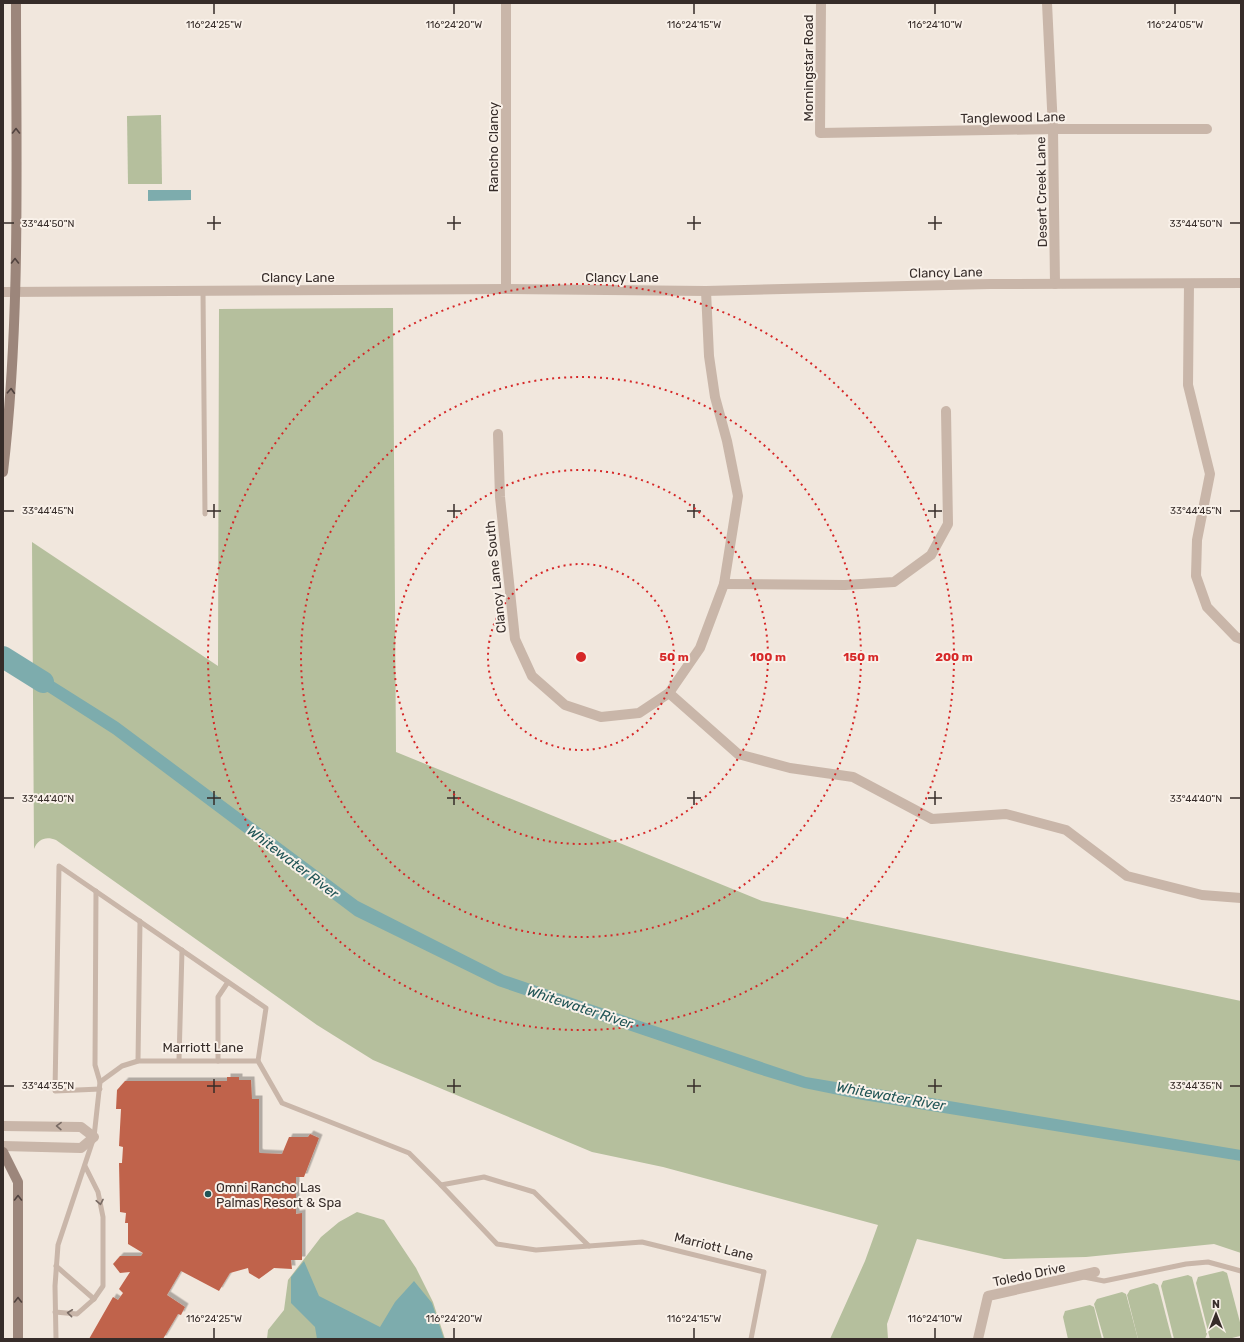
<svg xmlns="http://www.w3.org/2000/svg" width="1244" height="1342" font-family="Rubik,sans-serif">
	<style>
		.green { fill: #b5bf9d }
		.water { fill: #7dacad }
		.lines { fill: none; stroke-linecap: round; stroke-linejoin: round }
		.river { stroke: #7dacad; stroke-width: 22 }
		.building { fill: #c0644c; filter: url(#shadow) }
		.lane { stroke: #c9b6a9; stroke-width: 5 }
		.street { stroke: #c9b6a9; stroke-width: 10 }
		.secondary { stroke: #9c867b; stroke-width: 10 }
		.oneway { stroke: #50423e }
		.oneway2 { stroke: #786a63 }
		.ticks { fill: none; stroke: #362c29; stroke-width: 1.5 }
		.ring { fill: none; stroke: #d62828; stroke-width: 2; stroke-dasharray: 2 4 }
		.poi-dot { fill: #205456; stroke: #f9f1e9; stroke-width: 1.5 }
		.labels { text-anchor: middle; stroke-width: 4; stroke-linejoin: round; paint-order: stroke }
		.street-label { font-size: 13px; fill: #362c29; stroke: #f9f1e9 }
		.poi-label { font-size: 13px; fill: #362c29; stroke: #f9f1e9; text-anchor: start }
		.water-label { font-size: 14px; font-style: italic; fill: #205456; stroke: #f9f1e9 }
		.ticks-label { font-size: 10px; text-anchor: middle; fill: #362c29; stroke: #f9f1e9; stroke-width: 4; stroke-linejoin: round; paint-order: stroke }
		.centre { fill: #d62828; stroke: #f9f1e9; stroke-width: 2 }
		.ring-label { font-size: 12px; text-anchor: middle; font-weight: bold; fill: #d62828; stroke: #f9f1e9; stroke-width: 4; stroke-linejoin: round; paint-order: stroke }
	</style>
	<defs>
		<filter id="shadow"><feDropShadow dx="3.5" dy="-3.5" stdDeviation="0" flood-color="#0004"/></filter>
	</defs>
	<rect width="100%" height="100%" fill="#f1e7dd"/>
	<g class="green">
		<path d="M 161,115 L 162,184 L 128,184 L 127,116 Z"/>
		<path d="M 393,308 L 396,752 L 762,901 L 1241,1001 L 1241,1253 L 1214,1244 L 1086,1257 L 1004,1259 L 917,1239 L 887,1324 L 888,1339 L 830,1339 L 865,1261 L 878,1225 L 663,1167 L 592,1152 L 373,1060 L 317,1025 L 56,840 C 46,836 38,839 34,849 L 32,542 L 218,666 L 219,309 Z"/>
		<path d="M 357,1212 L 384,1220 L 416,1268 L 433,1302 L 445,1339 L 267,1339 L 268,1330 L 284,1310 L 288,1280 L 321,1237 L 339,1222 Z"/>
		<path d="M 1223,1271 L 1227,1273 L 1241,1326 L 1240,1336 L 1228,1339 L 1210,1339 L 1196,1283 L 1198,1277 Z"/>
		<path d="M 1188,1275 L 1192,1277 L 1207,1334 L 1205,1339 L 1174,1339 L 1161,1286 L 1163,1281 Z"/>
		<path d="M 1154,1283 L 1158,1285 L 1172,1339 L 1138,1339 L 1127,1295 L 1130,1290 Z"/>
		<path d="M 1122,1292 L 1126,1294 L 1138,1339 L 1104,1339 L 1094,1304 L 1097,1299 Z"/>
		<path d="M 1090,1305 L 1094,1307 L 1102,1339 L 1068,1339 L 1063,1317 L 1065,1311 Z"/>
	</g>
	<g class="water">
		<path d="M 148,190 L 191,190 L 191,200 L 148,201 Z"/>
		<path d="M 18,659 L 118,722 L 358,901 L 504,975 L 806,1077 L 1241,1150 L 1241,1161 L 863,1100 L 804,1088 L 755,1073 L 498,986 L 355,916 L 113,734 L 18,673 Z"/>
		<path d="M 304,1261 L 319,1296 L 380,1327 L 395,1302 L 414,1281 L 432,1303 L 444,1339 L 317,1339 L 315,1327 L 291,1303 L 291,1277 Z"/>
	</g>
	<g class="lines">
		<path class="river" d="M 3,657 L 43,682"/>
	</g>
	<path class="building" d="M 227,1077 L 239,1077 L 239,1080 L 251,1080 L 252,1099 L 259,1099 L 259,1152 L 260,1153 L 282,1154 L 289,1137 L 308,1137 L 310,1134 L 319,1138 L 304,1177 L 296,1177 L 296,1214 L 302,1213 L 302,1260 L 291,1260 L 292,1269 L 274,1268 L 259,1279 L 249,1273 L 248,1268 L 230,1273 L 219,1291 L 181,1271 L 167,1295 L 185,1307 L 181,1315 L 178,1314 L 163,1339 L 89,1339 L 113,1297 L 118,1300 L 123,1293 L 119,1289 L 130,1272 L 120,1273 L 113,1264 L 120,1256 L 141,1256 L 143,1253 L 128,1244 L 128,1223 L 125,1223 L 126,1213 L 120,1212 L 119,1163 L 122,1163 L 123,1147 L 119,1146 L 121,1109 L 116,1109 L 117,1090 L 125,1081 L 227,1081 Z"/>
	<g class="lines">
		<g class="lane">
			<path d="M 203,291 L 205,514"/>
			<path d="M 96,891 L 95,1065 L 100,1082"/>
			<path d="M 179,1060 L 182,950"/>
			<path d="M 138,1061 L 140,921"/>
			<path d="M 218,1061 L 218,997 L 228,982"/>
			<path d="M 100,1089 L 55,1091 L 59,866 L 266,1008 L 258,1061"/>
			<path d="M 441,1185 L 497,1244 L 536,1250 L 589,1246"/>
			<path d="M 56,1266 L 94,1299"/>
			<path d="M 1084,1277 L 1104,1281 L 1186,1264 L 1208,1262 L 1241,1271"/>
			<path d="M 55,1312 L 77,1314 L 94,1299 L 103,1286 L 103,1217 L 98,1192 L 85,1166"/>
			<path d="M 56,1339 L 55,1286 L 58,1245 L 94,1137 L 100,1082 L 122,1066 L 138,1061 L 258,1061 L 282,1103 L 409,1153 L 441,1185 L 484,1177 L 534,1192 L 589,1246 L 642,1242 L 764,1272 L 751,1339"/>
		</g>
		<g class="street">
			<path d="M 821,3 L 820,133 L 1053,129 L 1207,129"/>
			<path d="M 1047,3 L 1053,129 L 1055,284"/>
			<path d="M 506,4 L 506,289"/>
			<path d="M 1189,284 L 1188,385 L 1210,474 L 1197,540 L 1196,576 L 1207,607 L 1236,637 L 1241,639"/>
			<path d="M 3,292 L 506,289 L 706,291 L 990,284 L 1241,283"/>
			<path d="M 498,434 L 500,497 L 515,639 L 532,676 L 565,705 L 601,717 L 639,713 L 669,693 L 700,648 L 724,584 L 738,496 L 727,441 L 715,397 L 709,356 L 706,291"/>
			<path d="M 724,584 L 845,585 L 894,582 L 931,555 L 948,524 L 946,411"/>
			<path d="M 669,693 L 738,754 L 790,768 L 853,777 L 932,819 L 1006,814 L 1066,830 L 1127,876 L 1202,895 L 1241,898"/>
			<path d="M 3,1126 L 81,1127 L 94,1137 L 81,1148 L 3,1146"/>
			<path d="M 978,1339 L 988,1296 L 1095,1272"/>
		</g>
		<g class="secondary">
			<path d="M 3,472 C 21,317 16,159 16,3"/>
			<path d="M 3,1152 L 18,1182 L 18,1339"/>
		</g>
	</g>
	<defs><path id="oneway-chevron" d="M-2-3.5L2.5 0L-2 3.5" fill="none" stroke-width="1.6" stroke-linecap="round" stroke-linejoin="round"/></defs>
	<g class="oneway">
		<use href="#oneway-chevron" transform="translate(16 131) rotate(-90)"/>
		<use href="#oneway-chevron" transform="translate(15 261) rotate(-90)"/>
		<use href="#oneway-chevron" transform="translate(11 391) rotate(-87)"/>
		<use href="#oneway-chevron" transform="translate(18 1198) rotate(-90)"/>
		<use href="#oneway-chevron" transform="translate(18 1300) rotate(-90)"/>
	</g>
	<g class="oneway2">
		<use href="#oneway-chevron" transform="translate(59 1126) rotate(-179)"/>
		<use href="#oneway-chevron" transform="translate(100 1202) rotate(79)"/>
		<use href="#oneway-chevron" transform="translate(70 1313) rotate(-174)"/>
	</g>
	<path class="ticks" d="M 214,4 L 214,14M 454,4 L 454,14M 694,4 L 694,14M 935,4 L 935,14M 1175,4 L 1175,14M 214,216 L 214,230M 454,216 L 454,230M 694,216 L 694,230M 935,216 L 935,230M 4,223 L 14,223M 207,223 L 221,223M 447,223 L 461,223M 687,223 L 701,223M 928,223 L 942,223M 1230,223 L 1240,223M 214,504 L 214,518M 454,504 L 454,518M 694,504 L 694,518M 935,504 L 935,518M 4,511 L 14,511M 207,511 L 221,511M 447,511 L 461,511M 687,511 L 701,511M 928,511 L 942,511M 1230,511 L 1240,511M 214,791 L 214,805M 454,791 L 454,805M 694,791 L 694,805M 935,791 L 935,805M 4,798 L 14,798M 207,798 L 221,798M 447,798 L 461,798M 687,798 L 701,798M 928,798 L 942,798M 1230,798 L 1240,798M 214,1079 L 214,1093M 454,1079 L 454,1093M 694,1079 L 694,1093M 935,1079 L 935,1093M 4,1086 L 14,1086M 207,1086 L 221,1086M 447,1086 L 461,1086M 687,1086 L 701,1086M 928,1086 L 942,1086M 1230,1086 L 1240,1086M 214,1328 L 214,1338M 454,1328 L 454,1338M 694,1328 L 694,1338M 935,1328 L 935,1338"/>
	<g class="ring">
		<circle cx="581" cy="657" r="93"/>
		<circle cx="581" cy="657" r="187"/>
		<circle cx="581" cy="657" r="280"/>
		<circle cx="581" cy="657" r="373"/>
	</g>
	<circle class="poi-dot" cx="208" cy="1194" r="4"/>
	<g class="labels">
		<g class="street-label">
			<text transform="translate(808 68) rotate(-90)" y="5">Morningstar Road</text>
			<text transform="translate(1013 117) rotate(-1)" y="5">Tanglewood Lane</text>
			<text transform="translate(493 147) rotate(-90)" y="5">Rancho Clancy</text>
			<text transform="translate(1041 192) rotate(-91)" y="5">Desert Creek Lane</text>
			<text transform="translate(946 272) rotate(-1)" y="5">Clancy Lane</text>
			<text x="298" y="282">Clancy Lane</text>
			<text x="622" y="282">Clancy Lane</text>
			<text transform="translate(495 577) rotate(-96)" y="5">Clancy Lane South</text>
			<text x="203" y="1052">Marriott Lane</text>
			<text transform="translate(714 1246) rotate(14)" y="5">Marriott Lane</text>
			<text transform="translate(1029 1274) rotate(-12)" y="5">Toledo Drive</text>
		</g>
		<g class="poi-label">
			<text x="216" y="1192">Omni Rancho Las<tspan x="216" dy="15">Palmas Resort &amp; Spa</tspan></text>
		</g>
		<g class="water-label">
			<text transform="translate(293 862) rotate(37)" y="5">Whitewater River</text>
			<text transform="translate(580 1007) rotate(18)" y="5">Whitewater River</text>
			<text transform="translate(891 1096) rotate(10)" y="5">Whitewater River</text>
		</g>
	</g>
	<g class="ticks-label">
		<text x="214" y="28">116°24'25"W</text>
		<text x="454" y="28">116°24'20"W</text>
		<text x="694" y="28">116°24'15"W</text>
		<text x="935" y="28">116°24'10"W</text>
		<text x="1175" y="28">116°24'05"W</text>
		<text x="48" y="227">33°44'50"N</text>
		<text x="1196" y="227">33°44'50"N</text>
		<text x="48" y="514">33°44'45"N</text>
		<text x="1196" y="514">33°44'45"N</text>
		<text x="48" y="802">33°44'40"N</text>
		<text x="1196" y="802">33°44'40"N</text>
		<text x="48" y="1089">33°44'35"N</text>
		<text x="1196" y="1089">33°44'35"N</text>
		<text x="214" y="1322">116°24'25"W</text>
		<text x="454" y="1322">116°24'20"W</text>
		<text x="694" y="1322">116°24'15"W</text>
		<text x="935" y="1322">116°24'10"W</text>
	</g>
	<circle cx="581" cy="657" r="6" class="centre"/>
	<g class="ring-label">
		<text x="674" y="661">50 m</text>
		<text x="768" y="661">100 m</text>
		<text x="861" y="661">150 m</text>
		<text x="954" y="661">200 m</text>
	</g>
	<rect width="1244" height="1342" fill="none" stroke="#362c29" stroke-width="8"/>
	<g transform="translate(1216 1314)" stroke="#f9f1e9" stroke-width="3" paint-order="stroke">
	<path d="M0-3L7 15L0 10L-7 15Z" fill="#362c29"/>
	<text y="-6" font-size="11" font-weight="bold" text-anchor="middle" fill="#362c29">N</text>
	</g>
</svg>
